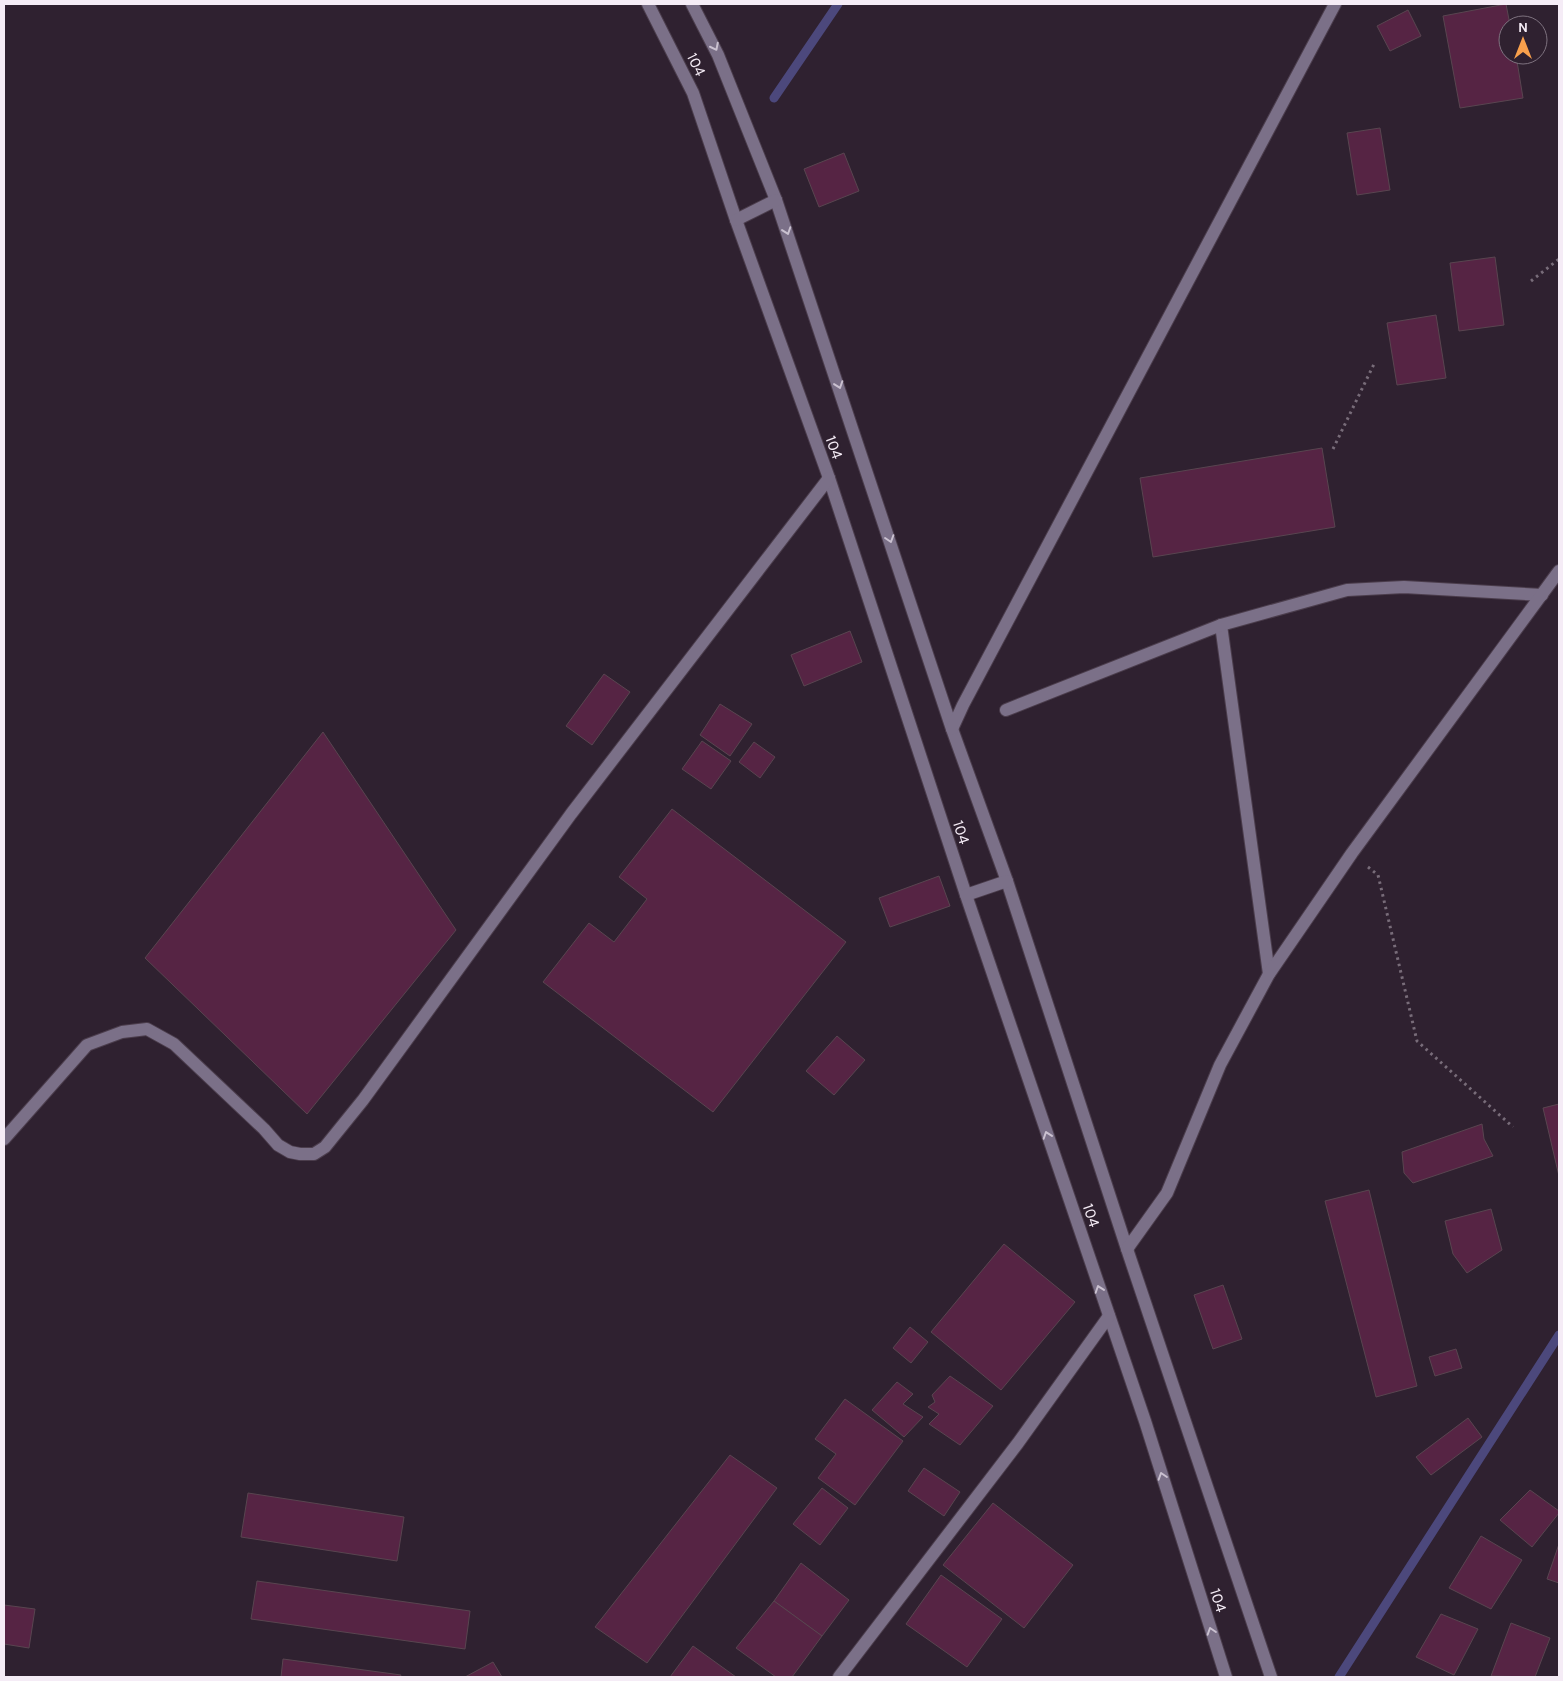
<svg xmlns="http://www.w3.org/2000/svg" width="1563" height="1681" font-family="Karla,sans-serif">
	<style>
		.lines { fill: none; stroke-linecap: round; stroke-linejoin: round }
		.stream { stroke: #4c487c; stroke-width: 9 }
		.building { fill: #562444; stroke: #594550 }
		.minor-casing { stroke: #4b3d4c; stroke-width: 14 }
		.path { stroke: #786c79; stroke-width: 3; stroke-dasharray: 2.5 4; stroke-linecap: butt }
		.minor { stroke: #7b7088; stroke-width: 12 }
		.oneway { stroke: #cac1d0 }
		.labels { text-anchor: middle; stroke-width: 4; stroke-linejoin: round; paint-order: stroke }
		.street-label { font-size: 16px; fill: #f5ecf6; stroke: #2f2130 }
	</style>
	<rect width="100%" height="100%" fill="#2f2130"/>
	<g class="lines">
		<g class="stream">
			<path d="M 774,98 L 838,4"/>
			<path d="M 1339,1677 L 1559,1335"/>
		</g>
	</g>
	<g class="building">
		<path d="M 1506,4 L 1510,25 L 1508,25 L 1508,55 L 1516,55 L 1523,98 L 1460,108 L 1443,16 Z"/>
		<path d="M 1408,10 L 1421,36 L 1390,51 L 1377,26 Z"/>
		<path d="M 1380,128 L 1390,190 L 1357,195 L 1347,133 Z"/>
		<path d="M 844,153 L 859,191 L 819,207 L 804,169 Z"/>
		<path d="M 1495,257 L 1504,325 L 1459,331 L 1450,263 Z"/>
		<path d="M 1436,315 L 1446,378 L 1397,385 L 1387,323 Z"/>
		<path d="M 1322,448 L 1335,527 L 1153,557 L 1140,478 Z"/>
		<path d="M 850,631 L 862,662 L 804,686 L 791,655 Z"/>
		<path d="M 604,674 L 630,692 L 592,745 L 566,726 Z"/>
		<path d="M 720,704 L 752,724 L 730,756 L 700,735 Z"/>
		<path d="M 323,732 L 456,930 L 307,1114 L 145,958 Z"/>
		<path d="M 702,741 L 731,761 L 711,789 L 682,769 Z"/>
		<path d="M 754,742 L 775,757 L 760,778 L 739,762 Z"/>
		<path d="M 672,809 L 846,942 L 713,1112 L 543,982 L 589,923 L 614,942 L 647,899 L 619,877 Z"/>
		<path d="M 939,876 L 950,906 L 890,927 L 879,898 Z"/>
		<path d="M 837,1036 L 865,1060 L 834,1095 L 806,1071 Z"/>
		<path d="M 1559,1104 L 1559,1176 L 1543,1108 Z"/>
		<path d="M 1482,1124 L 1484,1139 L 1493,1156 L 1413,1183 L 1404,1173 L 1402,1152 Z"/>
		<path d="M 1369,1190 L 1417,1386 L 1376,1397 L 1325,1201 Z"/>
		<path d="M 1491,1209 L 1502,1250 L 1467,1273 L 1453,1254 L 1445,1221 Z"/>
		<path d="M 1004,1244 L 1075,1302 L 1001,1390 L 931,1332 Z"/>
		<path d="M 1223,1285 L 1242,1339 L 1213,1349 L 1194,1295 Z"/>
		<path d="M 910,1327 L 928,1342 L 911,1363 L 893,1348 Z"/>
		<path d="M 1456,1349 L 1462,1368 L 1435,1376 L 1429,1357 Z"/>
		<path d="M 950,1376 L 993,1406 L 960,1445 L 929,1424 L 939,1414 L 928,1407 L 935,1402 L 932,1395 Z"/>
		<path d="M 897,1382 L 913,1394 L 903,1404 L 923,1417 L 904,1437 L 872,1410 Z"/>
		<path d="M 845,1399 L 903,1441 L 855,1505 L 818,1478 L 836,1454 L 815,1439 Z"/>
		<path d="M 1468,1418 L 1482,1437 L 1431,1475 L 1416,1457 Z"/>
		<path d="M 730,1455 L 777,1488 L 647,1663 L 595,1627 Z"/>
		<path d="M 924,1468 L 960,1492 L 944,1516 L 908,1491 Z"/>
		<path d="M 822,1488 L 848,1508 L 820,1545 L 793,1524 Z"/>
		<path d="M 1530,1490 L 1559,1511 L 1559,1513 L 1532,1547 L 1500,1520 Z"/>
		<path d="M 248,1493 L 404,1517 L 397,1561 L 241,1537 Z"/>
		<path d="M 993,1503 L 1073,1565 L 1024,1628 L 943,1565 Z"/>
		<path d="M 1481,1536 L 1522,1560 L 1491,1609 L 1449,1588 Z"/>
		<path d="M 1559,1544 L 1559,1583 L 1547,1579 Z"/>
		<path d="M 801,1563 L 849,1600 L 822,1636 L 774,1601 Z"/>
		<path d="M 941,1575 L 1002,1619 L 967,1667 L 906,1624 Z"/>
		<path d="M 257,1581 L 470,1611 L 465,1649 L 251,1619 Z"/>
		<path d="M 774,1601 L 822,1636 L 792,1677 L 776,1677 L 736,1648 Z"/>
		<path d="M 4,1605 L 35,1609 L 29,1648 L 4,1644 Z"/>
		<path d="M 1441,1614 L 1478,1629 L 1454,1675 L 1416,1657 Z"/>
		<path d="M 1511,1623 L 1550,1638 L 1535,1677 L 1491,1676 Z"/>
		<path d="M 693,1646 L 736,1677 L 670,1677 Z"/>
		<path d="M 283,1659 L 401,1675 L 400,1677 L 281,1677 Z"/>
		<path d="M 493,1662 L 502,1677 L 465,1677 Z"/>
	</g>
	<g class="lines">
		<defs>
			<g id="minor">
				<path d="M 648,4 L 693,93 L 736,220 L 829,478 L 966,895 L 1145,1421 L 1226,1677"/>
				<path d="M 692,4 L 718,55 L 776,200 L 952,729 L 1007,881 L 1127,1249 L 1271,1677"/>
				<path d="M 736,220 L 776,200"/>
				<path d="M 1221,625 L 1269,974"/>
				<path d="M 1006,710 L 1221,625 L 1347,590 L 1404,587 L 1542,595"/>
				<path d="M 952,729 L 963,705 L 1335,4"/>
				<path d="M 966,895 L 1007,881"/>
				<path d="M 4,1139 L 87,1045 L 122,1032 L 147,1029 L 174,1044 L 264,1129 L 278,1145 L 290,1152 L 300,1154 L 314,1154 L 325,1147 L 363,1100 L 571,814 L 829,478"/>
				<path d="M 1127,1249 L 1167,1193 L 1220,1065 L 1269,974 L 1352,853 L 1559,571"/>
				<path d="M 839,1677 L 1018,1443 L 1109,1316"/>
			</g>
		</defs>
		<use href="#minor" class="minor-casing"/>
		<g class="path">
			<path d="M 1531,281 L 1559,259"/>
			<path d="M 1333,449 L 1374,364"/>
			<path d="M 1368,867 L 1378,875 L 1417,1041 L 1513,1127"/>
		</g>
		<use href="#minor" class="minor"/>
	</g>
	<defs><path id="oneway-chevron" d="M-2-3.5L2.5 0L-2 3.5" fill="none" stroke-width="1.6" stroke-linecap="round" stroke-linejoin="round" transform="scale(1.25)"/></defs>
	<g class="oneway">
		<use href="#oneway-chevron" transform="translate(715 47) rotate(63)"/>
		<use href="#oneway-chevron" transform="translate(787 231) rotate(71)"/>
		<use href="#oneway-chevron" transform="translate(839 385) rotate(71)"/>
		<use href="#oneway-chevron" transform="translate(890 539) rotate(72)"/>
		<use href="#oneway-chevron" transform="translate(1047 1135) rotate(-109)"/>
		<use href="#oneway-chevron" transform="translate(1099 1289) rotate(-109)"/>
		<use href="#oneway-chevron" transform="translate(1162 1476) rotate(-108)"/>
		<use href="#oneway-chevron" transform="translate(1211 1631) rotate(-108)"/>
	</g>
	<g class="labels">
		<g class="street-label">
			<text transform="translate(697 64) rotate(64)" y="6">104</text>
			<text transform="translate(835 447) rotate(70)" y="6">104</text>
			<text transform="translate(962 832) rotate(72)" y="6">104</text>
			<text transform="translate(1092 1215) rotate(71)" y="6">104</text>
			<text transform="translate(1219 1600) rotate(72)" y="6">104</text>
		</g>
	</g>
	<rect width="1563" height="1681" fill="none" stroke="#f5ecf6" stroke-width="10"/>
	<g transform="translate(1523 40)"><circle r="24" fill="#2f2130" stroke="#7e727f"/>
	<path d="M0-4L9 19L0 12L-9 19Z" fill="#f9a04c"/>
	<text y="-8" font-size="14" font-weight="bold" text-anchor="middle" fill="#f5ecf6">N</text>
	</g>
</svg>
